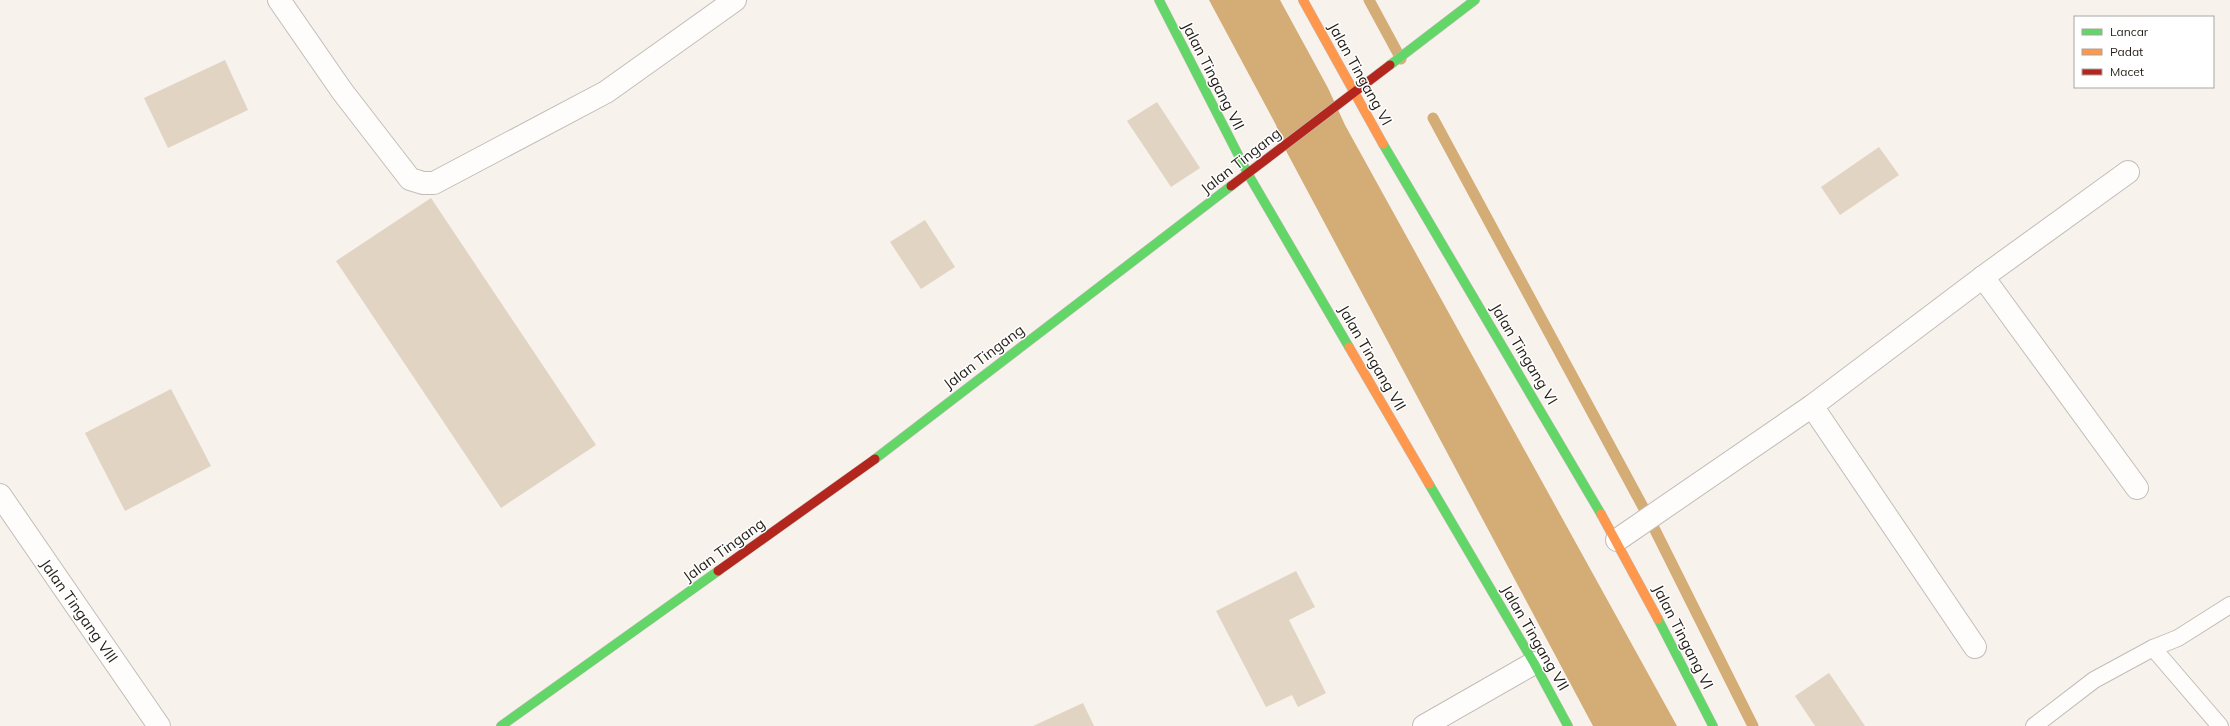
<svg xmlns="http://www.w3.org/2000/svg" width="2230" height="726" font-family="Mulish,sans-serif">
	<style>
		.water { fill: #d4ac76 }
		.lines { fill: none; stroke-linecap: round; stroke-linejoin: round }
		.stream { stroke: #d4ac76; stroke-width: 11 }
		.building { fill: #e1d4c3 }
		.lane-casing { stroke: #c2bdb8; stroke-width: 18 }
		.street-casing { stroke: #c2bdb8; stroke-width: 24 }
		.fast-casing { stroke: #c2bdb8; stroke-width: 10 }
		.slow-casing { stroke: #c2bdb8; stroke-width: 10 }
		.jam-casing { stroke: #c2bdb8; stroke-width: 10 }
		.lane { stroke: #fefdfc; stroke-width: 16 }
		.street { stroke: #fefdfc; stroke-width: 22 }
		.fast { stroke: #63d668; stroke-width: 9 }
		.slow { stroke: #ff974d; stroke-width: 9 }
		.jam { stroke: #b3261e; stroke-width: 9 }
		.labels { text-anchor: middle; stroke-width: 3; stroke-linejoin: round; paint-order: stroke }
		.street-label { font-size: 15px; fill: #221d17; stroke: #fff }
	</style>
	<rect width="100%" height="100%" fill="#f8f2ec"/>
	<path class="water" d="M 1209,0 L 1280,0 L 1328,88 L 1345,125 L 1677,726 L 1593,726 L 1292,162 L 1283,145 L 1276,125 Z"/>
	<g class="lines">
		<g class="stream">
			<path d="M 1369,0 L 1401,59"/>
			<path d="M 1433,118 L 1649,518 L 1753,726"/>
		</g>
	</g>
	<g class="building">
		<path d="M 225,60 L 248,110 L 168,148 L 144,98 Z"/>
		<path d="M 1157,102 L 1200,168 L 1171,187 L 1127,121 Z"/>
		<path d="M 1879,147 L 1899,175 L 1840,215 L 1821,187 Z"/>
		<path d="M 431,198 L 596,445 L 501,508 L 336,261 Z"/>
		<path d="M 925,220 L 955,267 L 921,289 L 890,242 Z"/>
		<path d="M 171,389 L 211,466 L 125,511 L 85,433 Z"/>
		<path d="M 1296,571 L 1315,607 L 1289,620 L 1326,693 L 1298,707 L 1292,695 L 1266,707 L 1216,611 Z"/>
		<path d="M 1829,673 L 1865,726 L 1815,726 L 1795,696 Z"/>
		<path d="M 1083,703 L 1094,726 L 1033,726 Z"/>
	</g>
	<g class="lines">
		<defs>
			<g id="lane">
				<path d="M 2153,648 L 2220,726"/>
				<path d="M 2034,726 L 2094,680 L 2153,648 L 2178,638 L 2230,605"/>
			</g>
			<g id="street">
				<path d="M 279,0 L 342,91 L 410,179 L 423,183 L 434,183 L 606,92 L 735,0"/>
				<path d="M 1983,277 L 2137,488"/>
				<path d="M 1812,406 L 1975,647"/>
				<path d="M 0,495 L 159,726"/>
				<path d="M 1617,540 L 1812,406 L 1983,277 L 2128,172"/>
				<path d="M 1424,726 L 1534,663"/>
			</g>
			<g id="fast">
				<path d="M 1159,0 L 1248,174 L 1349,347"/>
				<path d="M 1390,65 L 1475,0"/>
				<path d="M 1383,144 L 1601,514"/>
				<path d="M 875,459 L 1231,186"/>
				<path d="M 1429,484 L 1534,663 L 1568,726"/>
				<path d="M 1658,619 L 1713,726"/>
				<path d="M 501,726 L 718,571"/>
			</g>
			<g id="slow">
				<path d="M 1303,0 L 1383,144"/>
				<path d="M 1349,347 L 1429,484"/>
				<path d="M 1601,514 L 1658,619"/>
			</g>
			<g id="jam">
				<path d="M 1231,186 L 1390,65"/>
				<path d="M 718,571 L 875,459"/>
			</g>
		</defs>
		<use href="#lane" class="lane-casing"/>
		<use href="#street" class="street-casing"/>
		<use href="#fast" class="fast-casing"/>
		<use href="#slow" class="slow-casing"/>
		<use href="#jam" class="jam-casing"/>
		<use href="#lane" class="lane"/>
		<use href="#street" class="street"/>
		<use href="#fast" class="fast"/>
		<use href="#slow" class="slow"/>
		<use href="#jam" class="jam"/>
	</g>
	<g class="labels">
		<g class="street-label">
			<text transform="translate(1360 74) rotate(61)" y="5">Jalan Tingang VI</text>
			<text transform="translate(1213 76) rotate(63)" y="5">Jalan Tingang VII</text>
			<text transform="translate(1241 161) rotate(-38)" y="5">Jalan Tingang</text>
			<text transform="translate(1524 354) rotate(59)" y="5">Jalan Tingang VI</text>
			<text transform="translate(984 357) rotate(-37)" y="5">Jalan Tingang</text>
			<text transform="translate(1372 358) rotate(60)" y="5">Jalan Tingang VII</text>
			<text transform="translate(724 550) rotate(-36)" y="5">Jalan Tingang</text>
			<text transform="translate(79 611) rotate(55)" y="5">Jalan Tingang VIII</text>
			<text transform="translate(1683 637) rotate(63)" y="5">Jalan Tingang VI</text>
			<text transform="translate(1535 638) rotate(60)" y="5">Jalan Tingang VII</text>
		</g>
	</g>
	<rect x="2074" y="16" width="140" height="72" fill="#ffffff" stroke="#a7a5a2"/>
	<rect x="2082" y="29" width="20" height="6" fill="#63d668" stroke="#a7a5a2"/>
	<text x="2110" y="36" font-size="12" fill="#221d17">Lancar</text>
	<rect x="2082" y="49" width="20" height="6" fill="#ff974d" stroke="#a7a5a2"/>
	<text x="2110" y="56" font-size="12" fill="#221d17">Padat</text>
	<rect x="2082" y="69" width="20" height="6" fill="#b3261e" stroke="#a7a5a2"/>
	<text x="2110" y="76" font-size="12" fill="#221d17">Macet</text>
</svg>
